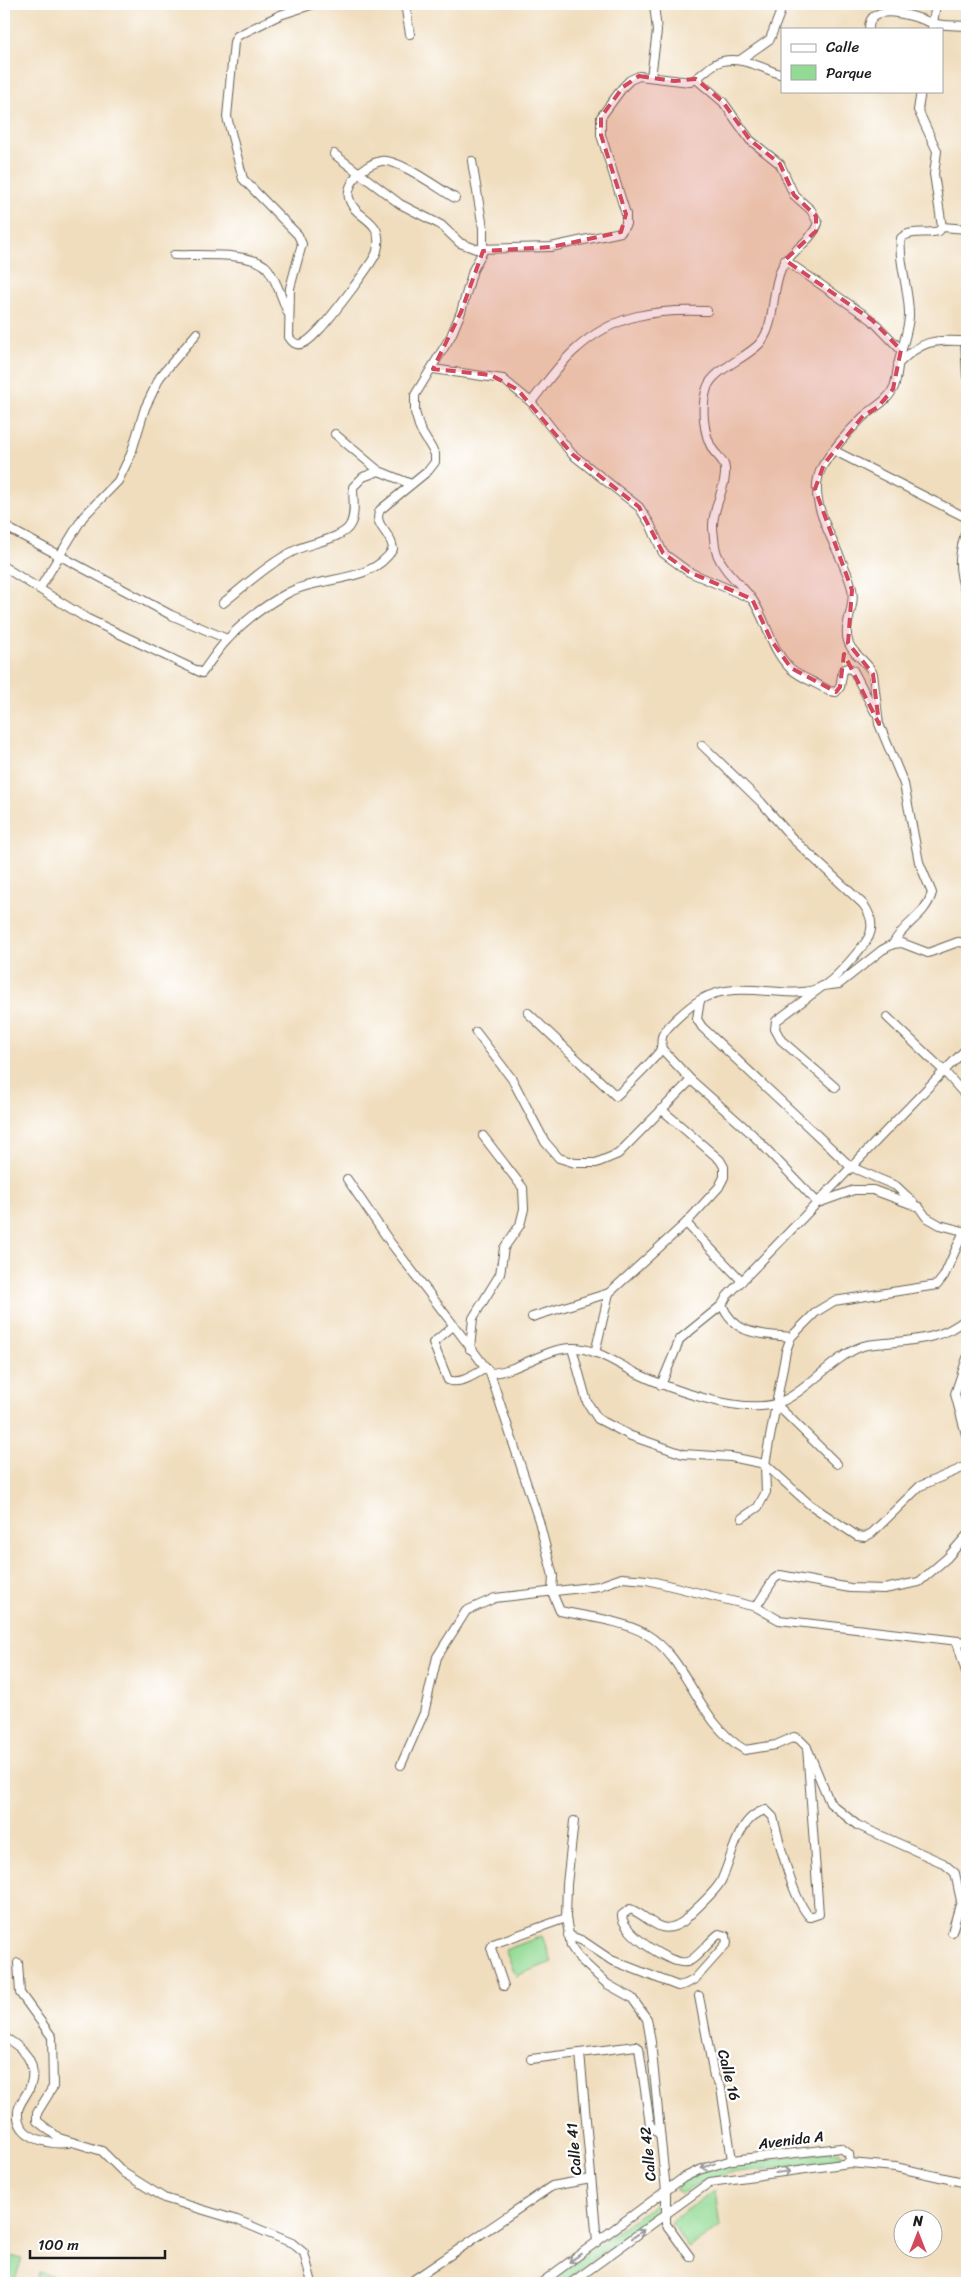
<svg xmlns="http://www.w3.org/2000/svg" width="971" height="2287" font-family="Sriracha,sans-serif">
	<style>
		.green { fill: #93da94; stroke: #587b58 }
		.lines { fill: none; stroke-linecap: round; stroke-linejoin: round }
		.street-casing { stroke: #666054; stroke-width: 10 }
		.street { stroke: #fff; stroke-width: 8 }
		.oneway { stroke: #999 }
		.marked { fill: #d1495b; fill-opacity: 0.2; stroke: #d1495b; stroke-width: 4; stroke-dasharray: 10 6; stroke-linejoin: round }
		.labels { text-anchor: middle; stroke-width: 4.5; stroke-linejoin: round; paint-order: stroke }
		.street-label { font-size: 15px; fill: #1c1c1c; stroke: #fff }
	</style>
	<rect width="100%" height="100%" fill="#fff"/>
	<filter id="ink" filterUnits="userSpaceOnUse"><feTurbulence type="fractalNoise" baseFrequency=".02" numOctaves="2"/><feDisplacementMap in="SourceGraphic" scale="10" xChannelSelector="R" yChannelSelector="G"/><feConvolveMatrix kernelMatrix="1 2 1 2 8 2 1 2 1" color-interpolation-filters="sRGB"/></filter>
	<filter id="wash" filterUnits="userSpaceOnUse"><feTurbulence type="fractalNoise" baseFrequency=".0096" numOctaves="4" result="noise"/><feDisplacementMap in="SourceGraphic" scale="20" xChannelSelector="R" yChannelSelector="G"/><feGaussianBlur stdDeviation="1.12" result="paint"/><feColorMatrix in="noise" values="0 0 0 0 0 0 0 0 0 0 0 0 0 0 0 0 0 1.4 0 .05"/><feComposite in="paint" operator="in"/></filter>
	<g filter="url(#wash)">
		<rect width="100%" height="100%" fill="#f0ddbd"/>
		<g class="green">
			<path d="M 542,1936 L 552,1962 L 516,1976 L 505,1950 Z"/>
			<path d="M 838,2151 L 842,2154 L 840,2161 L 729,2173 L 703,2181 L 682,2193 L 676,2190 L 677,2187 L 696,2173 L 727,2165 Z"/>
			<path d="M 715,2190 L 720,2227 L 688,2248 L 670,2222 Z"/>
			<path d="M 658,2202 L 661,2205 L 661,2211 L 562,2283 L 546,2283 Z"/>
			<path d="M 4,2254 L 22,2259 L 14,2283 L 4,2283 Z"/>
			<path d="M 39,2272 L 72,2281 L 71,2283 L 35,2283 Z"/>
		</g>
	</g>
	<g filter="url(#ink)">
		<g class="lines">
			<defs>
				<g id="street">
					<path d="M 314,4 L 280,15 L 237,36 L 234,42 L 227,117 L 243,179 L 298,235 L 302,244 L 290,288 L 289,337 C 299,354 312,337 321,328 C 330,318 375,261 377,251 C 385,217 355,221 349,198 C 347,191 352,182 356,176 C 358,172 363,170 367,167 C 372,164 376,162 381,161 C 398,158 439,189 455,198"/>
					<path d="M 405,4 L 410,34"/>
					<path d="M 869,29 C 868,0 914,16 932,23 C 942,26 956,25 967,26"/>
					<path d="M 932,29 L 936,4"/>
					<path d="M 740,60 L 770,39 L 780,13"/>
					<path d="M 651,77 L 657,31 L 654,4"/>
					<path d="M 696,79 L 723,102 L 750,140 L 780,164 L 794,195 L 811,210 L 818,223 C 811,243 789,251 781,269 C 771,292 776,322 761,342 C 748,358 713,369 707,388 C 701,406 703,434 713,450 C 718,457 725,461 725,469 C 727,487 712,507 713,528 C 714,536 714,546 717,554 C 724,572 741,584 752,599 C 767,620 770,649 790,668 C 801,678 817,683 829,691 L 836,692 L 840,687 L 843,670 L 848,668 L 853,670 L 875,712"/>
					<path d="M 334,154 L 400,204 L 441,225 L 460,243 L 476,249 L 551,247 L 621,232 L 626,224 L 626,214 L 601,135 L 601,117 L 623,87 L 630,80 L 639,76 L 690,82 C 700,78 706,69 715,64 C 736,53 762,68 782,75"/>
					<path d="M 942,227 L 967,229"/>
					<path d="M 174,255 C 197,256 254,251 268,269 C 277,281 282,299 288,313"/>
					<path d="M 785,260 L 872,320 L 901,350"/>
					<path d="M 965,341 L 967,377"/>
					<path d="M 898,364 C 923,339 934,340 967,341"/>
					<path d="M 433,369 L 503,379 L 531,402 L 572,454 L 639,507 L 650,524 L 663,553 L 689,572 L 750,598"/>
					<path d="M 531,402 C 545,385 559,364 575,350 C 614,314 656,309 707,311"/>
					<path d="M 335,434 L 379,471 L 411,484"/>
					<path d="M 835,451 L 967,518"/>
					<path d="M 4,526 L 171,615 L 227,639"/>
					<path d="M 967,527 C 958,556 957,568 967,597"/>
					<path d="M 4,567 L 86,618 L 202,673 C 210,662 218,649 228,639 C 243,622 266,605 286,594 C 319,575 371,585 393,549 C 392,533 372,525 380,510 L 428,471 L 435,462 L 435,454 L 420,429 L 415,412 L 415,395 L 451,336 L 461,312 L 473,270 L 483,251 L 483,228 L 472,161"/>
					<path d="M 40,588 L 83,517 L 118,481 L 131,454 L 145,408 L 160,377 L 197,333"/>
					<path d="M 223,603 C 247,584 270,562 298,549 C 311,543 344,538 350,525 C 356,515 353,499 353,487 L 363,477 L 379,471"/>
					<path d="M 893,944 C 904,922 925,917 932,893 L 919,862 L 904,784 L 879,724 L 873,674 C 868,661 852,655 848,641 C 843,624 856,607 852,589 C 844,552 801,502 823,465 C 833,449 848,432 862,418 C 872,408 888,402 894,387 C 897,379 897,370 899,361 C 902,347 908,331 909,317 C 910,291 898,264 901,238 C 912,229 926,235 939,231 L 942,227 L 934,174 L 937,151 L 918,110 L 921,91"/>
					<path d="M 700,1000 L 697,1019 L 702,1027 L 851,1167 L 896,1186 L 913,1202"/>
					<path d="M 528,1013 L 616,1096 C 625,1088 657,1057 661,1049 C 662,1045 661,1041 662,1037 C 664,1028 691,1005 700,1000 C 740,976 792,1004 823,986 C 835,980 852,959 861,948 C 874,934 875,920 863,904 L 793,839 L 761,802 L 702,745"/>
					<path d="M 887,1017 L 944,1071 L 967,1097"/>
					<path d="M 476,1032 L 512,1079 L 545,1142 L 559,1158 L 575,1163 L 596,1163 L 618,1154 L 691,1080"/>
					<path d="M 661,1048 L 691,1080 L 752,1134 L 818,1203 L 854,1190 L 873,1190 L 919,1207 L 926,1217 L 940,1225 L 967,1232"/>
					<path d="M 835,1087 L 781,1040 L 775,1029 L 776,1021 L 823,986 L 839,984 L 882,950 L 893,944 L 902,943 L 928,953 L 958,942 L 967,943"/>
					<path d="M 347,1179 L 390,1242 L 490,1373 L 539,1521 L 553,1576 L 552,1592 L 560,1611 C 588,1617 621,1620 646,1634 C 689,1659 697,1722 745,1750 L 776,1745 L 794,1737 L 799,1739 L 807,1747 L 819,1914 L 810,1917 C 793,1901 779,1841 773,1817 L 766,1810 C 737,1816 732,1860 721,1881 C 715,1893 694,1910 684,1921 C 659,1939 650,1916 630,1909 L 622,1915 C 621,1933 672,1966 687,1962 C 696,1960 710,1940 719,1934 L 726,1936 L 727,1943 L 695,1979 L 686,1984 L 678,1986 L 611,1960 L 583,1941 L 568,1935"/>
					<path d="M 686,1223 L 742,1281"/>
					<path d="M 722,1305 C 735,1336 762,1334 791,1337"/>
					<path d="M 532,1317 L 609,1293"/>
					<path d="M 453,1326 L 433,1343 L 448,1380 C 461,1385 475,1374 486,1368"/>
					<path d="M 572,1348 L 587,1402 L 598,1419 L 631,1436 L 683,1454 L 731,1457 L 765,1464 L 809,1504 L 857,1536 L 865,1537 L 872,1533 L 920,1486 L 967,1466"/>
					<path d="M 470,1349 L 473,1318 L 500,1274 L 504,1248 L 520,1225 L 524,1209 L 523,1188 L 483,1136"/>
					<path d="M 595,1353 L 609,1293 L 686,1223 L 719,1187 L 724,1177 L 724,1167 L 720,1160 L 661,1109"/>
					<path d="M 967,1358 L 955,1394 L 967,1438"/>
					<path d="M 490,1373 C 519,1372 543,1348 573,1348 C 595,1348 616,1363 636,1373 C 669,1389 739,1414 775,1404 C 805,1395 831,1357 863,1346 C 870,1344 879,1344 886,1343 C 916,1340 943,1339 967,1318"/>
					<path d="M 661,1385 L 680,1339 L 722,1305 L 727,1296 C 808,1214 886,1129 967,1048"/>
					<path d="M 776,1404 L 837,1464"/>
					<path d="M 742,1518 L 758,1507 L 766,1492 L 765,1464 L 786,1351 L 791,1337 L 816,1312 L 834,1301 L 937,1285 L 944,1276 L 964,1231"/>
					<path d="M 756,1607 L 774,1579 L 780,1575 L 850,1588 L 884,1589 L 919,1582 L 947,1558 L 967,1535"/>
					<path d="M 957,1642 L 967,1675"/>
					<path d="M 808,1750 L 830,1803 L 857,1825 L 943,1863 L 955,1873 L 961,1901"/>
					<path d="M 401,1765 L 424,1713 L 437,1657 L 466,1611 L 495,1598 L 599,1586 L 622,1578 L 647,1580 L 756,1607 L 779,1620 L 967,1642"/>
					<path d="M 574,1821 L 567,1884 L 566,1918 L 571,1946 L 578,1957 L 607,1984 L 632,1998 L 647,2019 L 651,2042 L 666,2191 L 666,2224 L 690,2257"/>
					<path d="M 952,1932 L 961,1901 L 967,1889"/>
					<path d="M 18,1963 L 20,1993 L 52,2037 L 53,2087 L 37,2113 L 37,2121 L 59,2138 L 102,2151 L 124,2173 L 164,2198 L 237,2220 L 292,2243 L 304,2253 L 312,2283"/>
					<path d="M 504,1986 L 491,1948 L 493,1944 L 566,1918"/>
					<path d="M 699,1996 L 714,2076 L 721,2088 L 732,2160"/>
					<path d="M 4,2037 C 23,2048 39,2062 30,2087 C 27,2095 18,2104 18,2112 C 16,2138 49,2145 68,2143"/>
					<path d="M 580,2053 L 597,2242"/>
					<path d="M 531,2059 L 636,2046 L 639,2048 L 650,2125 L 659,2134"/>
					<path d="M 409,2283 L 552,2186 L 591,2179"/>
					<path d="M 541,2283 L 683,2178 L 699,2170 L 732,2160 L 841,2148 L 849,2154 L 850,2163"/>
					<path d="M 571,2283 L 710,2182 L 850,2163 L 895,2167 L 967,2183"/>
				</g>
			</defs>
			<use href="#street" class="street-casing"/>
			<use href="#street" class="street"/>
		</g>
		<defs><path id="oneway-shaft" d="M-6 0H5M1.5-3L5.5 0L1.5 3" fill="none" stroke-width="1.6" stroke-linecap="round" stroke-linejoin="round" transform="scale(1.25)"/></defs>
		<g class="oneway">
			<use href="#oneway-shaft" transform="translate(708 2166) rotate(160)"/>
			<use href="#oneway-shaft" transform="translate(783 2172) rotate(-8)"/>
			<use href="#oneway-shaft" transform="translate(638 2234) rotate(-36)"/>
			<use href="#oneway-shaft" transform="translate(575 2258) rotate(144)"/>
		</g>
	</g>
	<path class="marked" d="M 639,76 L 674,81 L 696,79 L 723,102 L 750,140 L 780,164 L 794,195 L 816,216 L 816,231 L 785,260 L 872,320 L 901,350 L 893,389 L 878,407 L 863,416 L 824,464 L 815,489 L 852,590 L 848,643 L 873,674 L 879,724 L 844,654 L 840,687 L 836,692 L 791,668 L 771,640 L 752,599 L 689,572 L 663,553 L 639,507 L 572,454 L 518,390 L 491,375 L 433,369 L 461,312 L 483,251 L 551,247 L 621,232 L 626,214 L 601,135 L 601,117 L 623,87 Z"/>
	<g class="labels">
		<g class="street-label">
			<text transform="translate(729 2075) rotate(76)" y="5">Calle 16</text>
			<text transform="translate(791 2140) rotate(-7)" y="5">Avenida A</text>
			<text transform="translate(574 2149) rotate(-95)" y="5">Calle 41</text>
			<text transform="translate(648 2154) rotate(-96)" y="5">Calle 42</text>
		</g>
	</g>
	<rect width="971" height="2287" fill="none" stroke="#fff" stroke-width="20"/>
	<rect x="781" y="28" width="162" height="65" fill="#ffffff" stroke="#a4a4a4"/>
	<rect x="791" y="44" width="25" height="8" fill="#ffffff" stroke="#a4a4a4"/>
	<text x="826" y="52" font-size="15" fill="#1c1c1c">Calle</text>
	<rect x="791" y="65" width="25" height="15" fill="#93da94" stroke="#a4a4a4"/>
	<text x="826" y="78" font-size="15" fill="#1c1c1c">Parque</text>
	<g transform="translate(918 2234)"><circle r="24" fill="#ffffff" stroke="#a4a4a4"/>
	<path d="M0-4L9 19L0 12L-9 19Z" fill="#d1495b"/>
	<text y="-8" font-size="14" font-weight="bold" text-anchor="middle" fill="#1c1c1c">N</text>
	</g>
	<path d="M30 2250v8h135v-8" fill="none" stroke="#1c1c1c" stroke-width="2.5"/>
	<text x="38" y="2250" font-size="15" fill="#1c1c1c" stroke="#ffffff" stroke-width="4" paint-order="stroke">100 m</text>
</svg>
